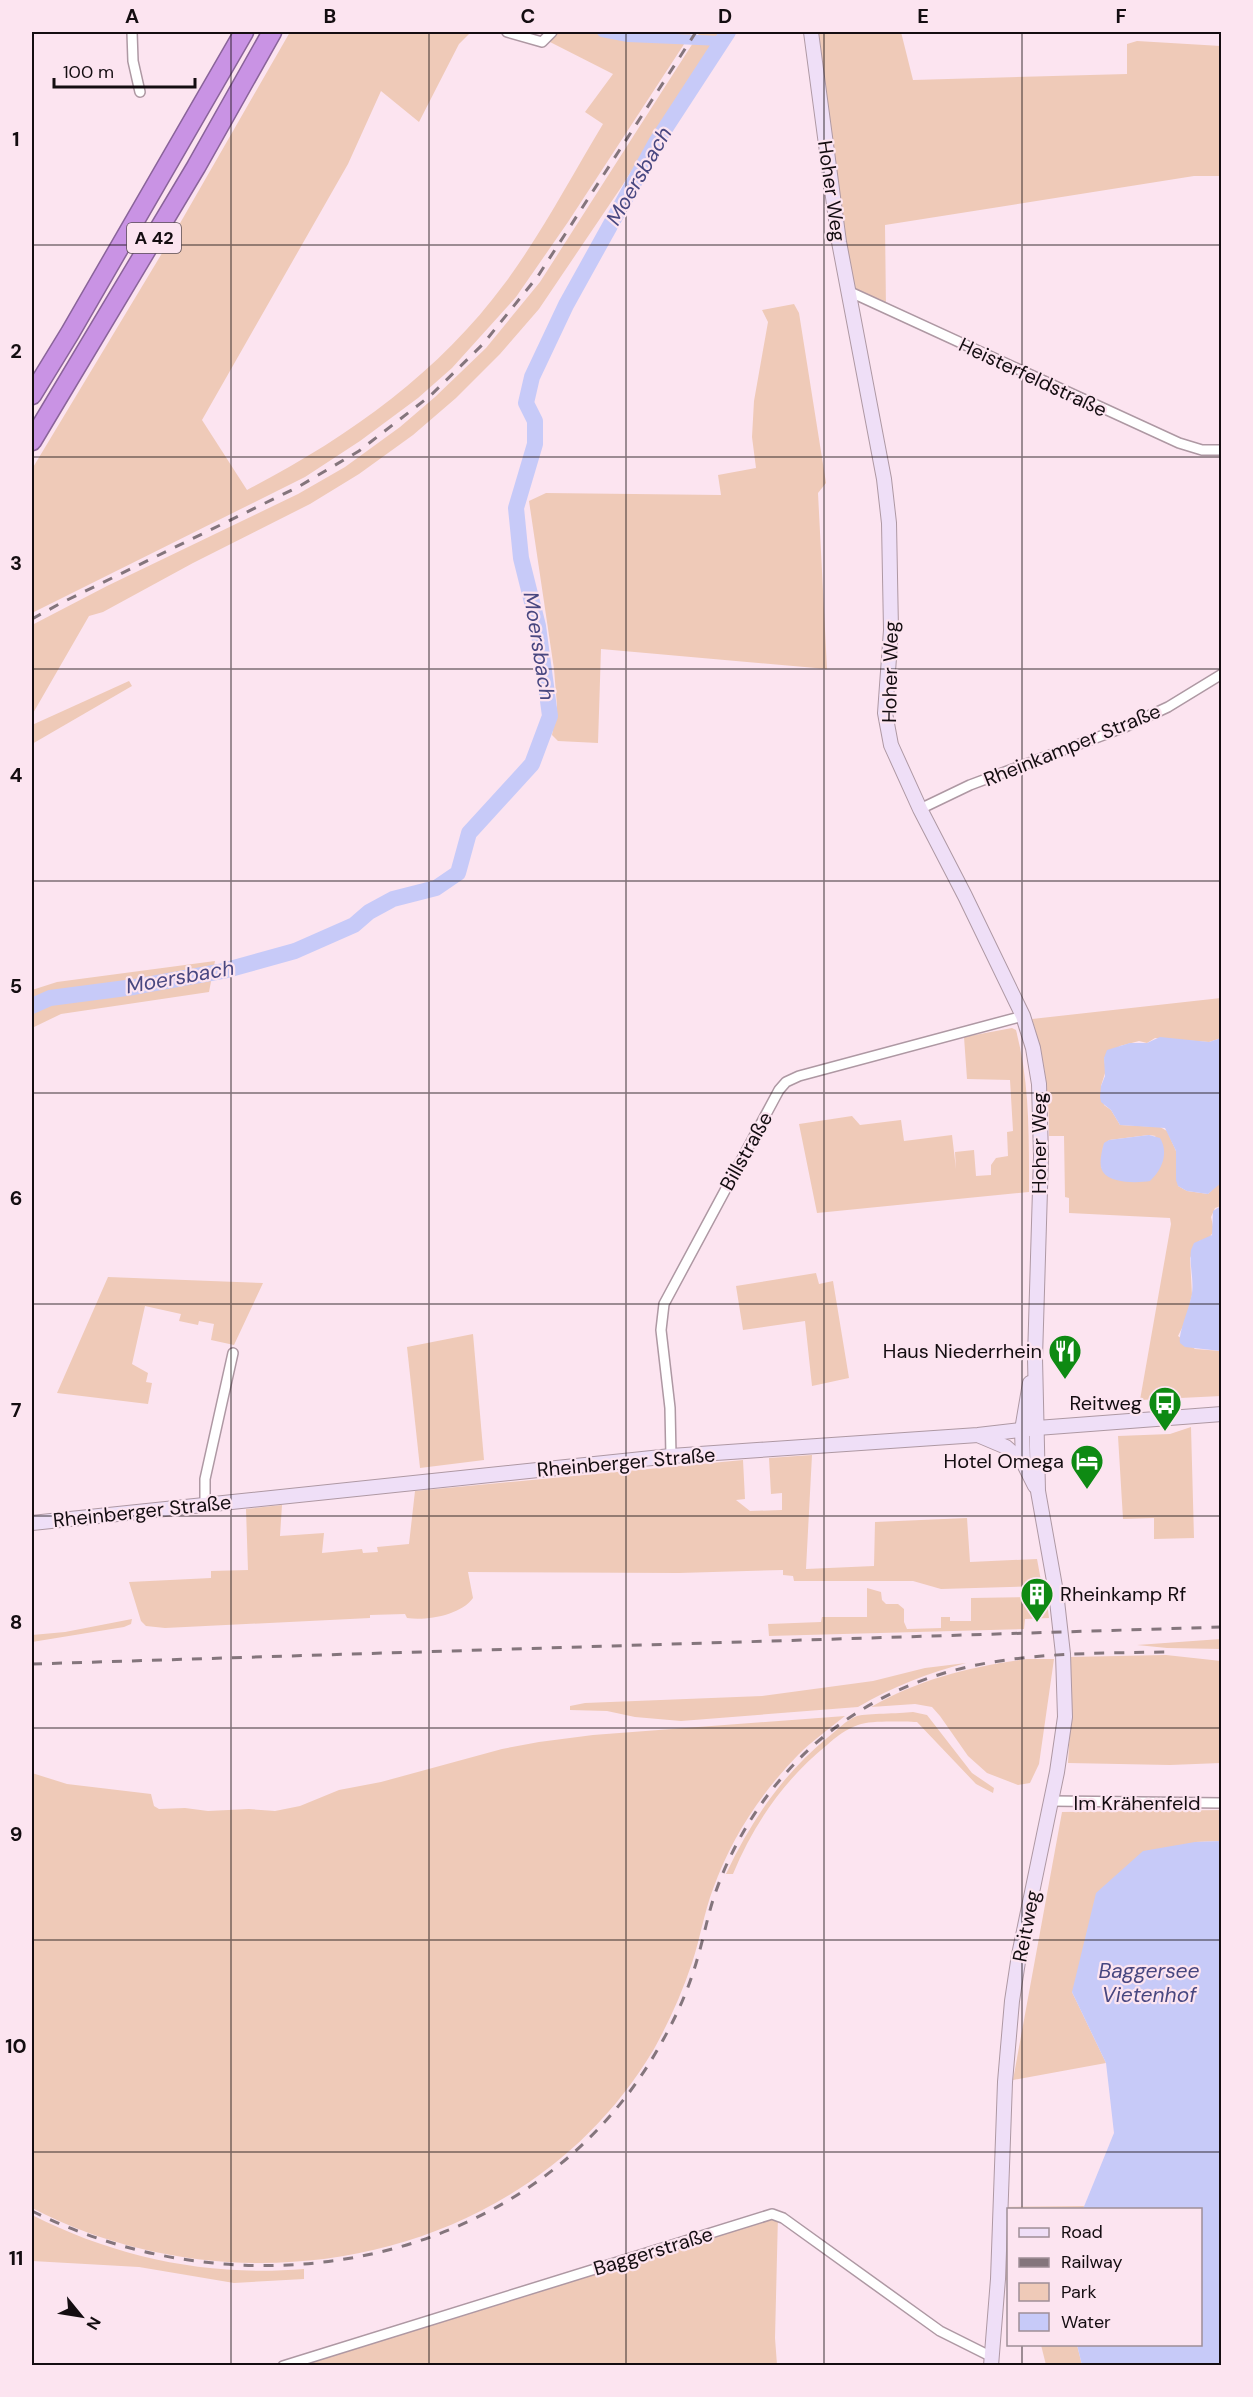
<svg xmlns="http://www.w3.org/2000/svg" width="1253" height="2397" font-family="'DM Sans',sans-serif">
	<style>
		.green { fill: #efcab8; fill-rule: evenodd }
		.water { fill: #c7caf8 }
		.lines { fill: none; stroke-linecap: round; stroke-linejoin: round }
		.canal { stroke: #c7caf8; stroke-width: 10 }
		.river { stroke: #c7caf8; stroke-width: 16 }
		.street-casing { stroke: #ae98a3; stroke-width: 12 }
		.secondary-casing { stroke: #ae98a3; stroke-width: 16 }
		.highway-casing { stroke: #8a649a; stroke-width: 21 }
		.street { stroke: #fff; stroke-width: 9 }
		.secondary { stroke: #efdff7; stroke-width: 14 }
		.highway { stroke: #c993e4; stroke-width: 18 }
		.rail { stroke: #84757c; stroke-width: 3; stroke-dasharray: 10 10; stroke-linecap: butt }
		.grid { fill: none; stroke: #140d11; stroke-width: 1.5; stroke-opacity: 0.55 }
		.labels { text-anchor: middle; stroke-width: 4.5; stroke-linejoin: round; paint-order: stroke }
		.shield { fill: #fce4f0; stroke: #5a4e54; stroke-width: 1.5 }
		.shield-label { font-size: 18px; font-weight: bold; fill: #140d11 }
		.street-label { font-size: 20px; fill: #140d11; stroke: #fce4f0 }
		.poi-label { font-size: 20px; fill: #140d11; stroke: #fce4f0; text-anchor: end }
		.water-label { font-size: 21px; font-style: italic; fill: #484780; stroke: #fce4f0 }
		.neatline { fill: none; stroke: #140d11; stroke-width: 2 }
		.grid-label { font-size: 20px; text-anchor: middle; font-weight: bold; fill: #140d11 }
	</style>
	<rect width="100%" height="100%" fill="#fce4f0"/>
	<g class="green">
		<path d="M 290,32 L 471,32 L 459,44 L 419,122 L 381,91 L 348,164 L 202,420 L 247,490 C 347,438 438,374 505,283 C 542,233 571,177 603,124 L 585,112 L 613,74 L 550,42 L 557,32 L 692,32 L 568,222 L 516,297 L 452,368 L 418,398 L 360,441 L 305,477 L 32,613 L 32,469 L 179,225 Z"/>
		<path d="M 700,32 L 719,32 L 622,186 L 539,309 L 500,354 L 456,398 L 413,435 L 359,474 L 310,504 L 193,563 L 103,612 L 89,616 L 32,715 L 32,625 L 107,586 L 298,494 L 345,467 L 400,427 L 435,397 L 486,348 L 540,282 Z"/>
		<path d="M 811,32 L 901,32 L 913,80 L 1127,74 L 1127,44 L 1137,41 L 1221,46 L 1221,176 L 1194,176 L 885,225 L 886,308 L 848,291 Z"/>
		<path d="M 794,304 L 799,313 L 826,483 L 818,493 L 827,669 L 601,649 L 598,743 L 558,741 L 552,735 L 557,706 L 554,669 L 529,501 L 546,493 L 721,495 L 718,475 L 756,468 L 752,437 L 754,401 L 768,322 L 762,310 Z"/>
		<path d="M 129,681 L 132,686 L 32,744 L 32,725 Z"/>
		<path d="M 215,961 L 209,992 L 61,1014 L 32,1028 L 32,990 L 57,982 Z"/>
		<path d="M 1221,998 L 1221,1038 L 1209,1042 L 1155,1038 L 1147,1043 L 1139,1041 L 1120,1046 L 1104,1058 L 1106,1070 L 1101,1086 L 1104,1105 L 1111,1110 L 1120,1125 L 1160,1127 L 1167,1131 L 1176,1151 L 1178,1186 L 1187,1191 L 1208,1194 L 1218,1184 L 1221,1183 L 1221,1206 L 1215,1208 L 1211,1217 L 1214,1231 L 1209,1238 L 1199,1241 L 1190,1258 L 1192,1295 L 1185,1322 L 1178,1336 L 1195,1349 L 1221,1351 L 1221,1396 L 1140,1400 L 1171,1224 L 1170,1218 L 1069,1213 L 1069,1198 L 1065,1197 L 1064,1136 L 1049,1136 C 1049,1093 1045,1060 1032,1019 ZM 1149,1135 L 1156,1136 L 1101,1168 L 1103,1147 L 1109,1140 Z"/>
		<path d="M 1012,1028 L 1016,1030 C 1030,1084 1029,1137 1029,1192 L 817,1213 L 799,1124 L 852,1116 L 860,1125 L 901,1120 L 904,1141 L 952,1135 L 956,1169 L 955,1152 L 974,1150 L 976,1176 L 991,1175 L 991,1165 L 996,1158 L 1008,1156 L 1007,1132 L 1013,1131 L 1010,1080 L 967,1079 L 964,1037 Z"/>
		<path d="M 816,1273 L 819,1284 L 833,1281 L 849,1378 L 812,1386 L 805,1321 L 743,1330 L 736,1286 Z"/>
		<path d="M 108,1277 L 263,1283 L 234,1345 L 211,1340 L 214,1324 L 199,1321 L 198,1325 L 179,1321 L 181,1314 L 145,1306 L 132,1364 L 148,1373 L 146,1382 L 152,1383 L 148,1404 L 57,1393 Z"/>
		<path d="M 473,1334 L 484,1460 L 420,1468 L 407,1347 Z"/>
		<path d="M 1191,1427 L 1194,1538 L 1154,1539 L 1154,1518 L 1123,1519 L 1118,1436 L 1170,1434 Z"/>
		<path d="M 812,1455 L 806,1569 L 874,1566 L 875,1522 L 967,1518 L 970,1562 L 1037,1559 L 1042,1586 L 941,1589 L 913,1581 L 794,1581 L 793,1576 L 783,1575 L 783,1570 L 679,1573 L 468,1572 L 473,1598 C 461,1615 427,1621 407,1618 L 405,1614 L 370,1615 L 370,1618 L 165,1628 L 146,1626 L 141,1621 L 129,1582 L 211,1578 L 211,1571 L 248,1570 L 246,1509 L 282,1505 L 280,1536 L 324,1533 L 322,1553 L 362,1549 L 363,1553 L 378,1552 L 377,1547 L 409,1544 L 415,1491 L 743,1460 L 745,1499 L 736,1500 L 750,1511 L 782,1510 L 782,1493 L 771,1494 L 769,1458 Z"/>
		<path d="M 867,1588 L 881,1592 L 882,1600 L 886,1604 L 898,1604 L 904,1609 L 904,1622 L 907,1629 L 941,1628 L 941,1617 L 950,1617 L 950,1621 L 971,1621 L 971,1598 L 1041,1597 L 1044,1603 L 1047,1602 L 1049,1618 L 1025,1619 L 1024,1629 L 769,1636 L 768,1624 L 821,1622 L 822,1617 L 867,1617 Z"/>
		<path d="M 132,1619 L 131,1624 L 124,1627 L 32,1642 L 32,1635 L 65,1632 Z"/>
		<path d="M 1221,1639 L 1221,1649 L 1167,1648 L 1137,1645 Z"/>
		<path d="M 1166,1655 L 1221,1661 L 1221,1763 L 1170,1765 L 1068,1763 L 1072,1692 L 1069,1657 Z"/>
		<path d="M 1027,1659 L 1054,1659 L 1039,1764 L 1030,1783 L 1018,1785 L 987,1773 L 968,1756 L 940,1716 L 932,1707 L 915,1704 L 871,1707 C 919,1679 973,1666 1027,1659 Z"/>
		<path d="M 966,1663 C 928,1673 892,1687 858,1707 L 681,1721 L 635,1717 L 607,1711 L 570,1710 L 570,1706 L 585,1703 L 762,1696 L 873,1681 L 925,1668 Z"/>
		<path d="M 913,1712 L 927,1715 L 972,1773 L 994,1788 L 993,1793 L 976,1784 L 917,1722 C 902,1722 872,1720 858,1725 C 846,1729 836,1737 827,1745 C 785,1779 754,1823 733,1874 L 726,1874 C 751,1821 782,1775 827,1738 C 836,1731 846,1720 857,1716 C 869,1713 898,1714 913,1712 Z"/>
		<path d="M 845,1716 C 829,1729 812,1741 798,1755 C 761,1793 731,1838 713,1889 C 704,1913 700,1939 692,1963 C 682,1993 669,2022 654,2049 C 528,2262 244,2318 32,2208 L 32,1773 L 67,1784 L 151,1794 L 154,1806 L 159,1809 L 185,1808 L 208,1811 L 249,1809 L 275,1811 L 300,1806 L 339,1790 L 381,1782 L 502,1749 L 539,1742 L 593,1735 Z"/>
		<path d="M 1221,1810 L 1221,1841 L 1195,1842 L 1072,1992 L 1106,2063 L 1013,2080 L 1062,1812 Z"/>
		<path d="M 1084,2206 L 1083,2210 L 1008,2210 L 1008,2280 L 998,2279 L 1000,2207 Z"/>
		<path d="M 32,2215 C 117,2258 209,2277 304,2269 L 304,2279 L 234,2283 L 139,2267 L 32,2261 Z"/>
		<path d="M 778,2215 L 775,2338 L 777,2365 L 676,2366 L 672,2363 L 652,2366 L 300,2366 Z"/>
		<path d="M 1041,2345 L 1077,2345 L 1082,2365 L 1046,2365 Z"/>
	</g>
	<g class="water">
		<path d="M 1160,1037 L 1209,1042 L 1221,1038 L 1221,1183 L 1208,1194 L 1187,1191 L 1178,1186 L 1176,1180 L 1176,1151 L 1165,1128 L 1120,1125 L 1111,1110 L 1101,1102 L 1100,1097 L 1101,1086 L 1105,1076 L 1104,1058 L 1107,1050 L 1130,1043 L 1147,1043 Z"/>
		<path d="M 1149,1135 L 1160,1138 C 1169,1153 1162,1170 1150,1181 C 1139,1183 1111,1184 1103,1172 C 1098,1165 1102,1150 1104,1143 L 1109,1140 Z"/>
		<path d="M 1221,1206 L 1221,1351 L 1185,1347 L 1180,1343 C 1178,1333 1190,1307 1192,1293 C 1194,1279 1189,1264 1191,1250 L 1194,1243 L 1212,1235 L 1213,1211 Z"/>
		<path d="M 1221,1841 L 1221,2365 L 1082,2365 L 1077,2345 L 1200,2344 L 1200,2210 L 1083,2209 L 1114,2133 L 1106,2063 L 1072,1992 L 1096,1893 L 1143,1851 L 1195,1842 Z"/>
	</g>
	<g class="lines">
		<path class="canal" d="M 602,32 L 628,37 L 722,41"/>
		<path class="river" d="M 32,1006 L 50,998 L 134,987 L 223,971 L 295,951 L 354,925 L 369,912 L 393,899 L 436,888 L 458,873 L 469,833 L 532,764 L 550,716 L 538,626 L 521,558 L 516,508 L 535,444 L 535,421 L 526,403 L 532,377 L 566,305 L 657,141 L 728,32"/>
		<defs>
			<g id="street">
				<path d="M 132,32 L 133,61 L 140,92"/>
				<path d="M 507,32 L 542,42 L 552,32"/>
				<path d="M 848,291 L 1179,443 L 1202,450 L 1222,450"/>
				<path d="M 920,809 L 970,785 L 1125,727 L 1168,707 L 1222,674"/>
				<path d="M 671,1456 L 670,1408 L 661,1330 L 664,1304 L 779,1090 L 786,1082 L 799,1076 L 1023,1016"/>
				<path d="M 205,1504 L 205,1479 L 233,1353"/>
				<path d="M 1052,1801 L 1222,1803"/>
				<path d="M 283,2366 L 772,2214 L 783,2218 L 940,2331 L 992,2357"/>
			</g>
			<g id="secondary">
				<path d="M 811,32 L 839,242 L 884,479 L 889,523 L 891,630 L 885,713 L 891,745 L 920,809 L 965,896 L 1023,1016 L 1033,1048 L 1039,1084 L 1041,1156 L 1035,1358 L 1038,1491 L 1056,1592 L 1063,1654 L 1065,1717 L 1057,1772 L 1019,1955 L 1012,2001 L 1005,2082 L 998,2279 L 991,2366"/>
				<path d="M 1030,1383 L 1022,1430 L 1023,1462 L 1035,1486"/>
				<path d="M 980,1436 L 1006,1447 L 1023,1462"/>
				<path d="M 32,1523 L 671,1456 L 978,1435 L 1037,1428 L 1222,1414"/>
			</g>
			<g id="highway">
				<path d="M 32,395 L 70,333 L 244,32"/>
				<path d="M 32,441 L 196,167 L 272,32"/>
			</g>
		</defs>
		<use href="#street" class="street-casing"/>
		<use href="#secondary" class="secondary-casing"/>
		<use href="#highway" class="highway-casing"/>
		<use href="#street" class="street"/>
		<use href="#secondary" class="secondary"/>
		<use href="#highway" class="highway"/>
		<g class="rail">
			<path d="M 32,619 L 61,603 L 298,487 L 359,451 L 430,396 L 483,344 L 538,276 L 696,32"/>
			<path d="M 32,1664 L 1222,1627"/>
			<path d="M 32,2211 C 252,2321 540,2265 663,2040 C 677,2015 689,1988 697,1960 C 704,1937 708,1913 716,1891 C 737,1832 774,1778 822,1738 C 930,1650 1041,1654 1172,1652"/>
		</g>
	</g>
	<path class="grid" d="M 231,32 L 231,2366M 429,32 L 429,2366M 626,32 L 626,2366M 824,32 L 824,2366M 1022,32 L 1022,2210M 32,245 L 1222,245M 32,457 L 1222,457M 32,669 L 1222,669M 32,881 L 1222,881M 32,1093 L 1222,1093M 32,1304 L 1222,1304M 32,1516 L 1222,1516M 32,1728 L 1222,1728M 32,1940 L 1222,1940M 32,2152 L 1222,2152M 1022,2344 L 1022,2366"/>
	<defs>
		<symbol id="restaurant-pin" viewBox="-11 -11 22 30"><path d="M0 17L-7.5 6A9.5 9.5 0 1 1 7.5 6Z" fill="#0e8a13" stroke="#fce4f0"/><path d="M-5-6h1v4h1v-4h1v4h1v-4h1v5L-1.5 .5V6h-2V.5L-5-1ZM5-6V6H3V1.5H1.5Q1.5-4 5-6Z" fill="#fff"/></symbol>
		<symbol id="bus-pin" viewBox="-11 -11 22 30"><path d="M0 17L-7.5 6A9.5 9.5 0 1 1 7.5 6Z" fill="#0e8a13" stroke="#fce4f0"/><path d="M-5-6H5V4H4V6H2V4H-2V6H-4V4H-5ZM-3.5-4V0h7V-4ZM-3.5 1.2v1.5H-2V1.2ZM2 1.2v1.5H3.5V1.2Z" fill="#fff"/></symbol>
		<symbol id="hotel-pin" viewBox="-11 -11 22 30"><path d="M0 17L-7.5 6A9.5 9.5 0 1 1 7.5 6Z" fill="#0e8a13" stroke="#fce4f0"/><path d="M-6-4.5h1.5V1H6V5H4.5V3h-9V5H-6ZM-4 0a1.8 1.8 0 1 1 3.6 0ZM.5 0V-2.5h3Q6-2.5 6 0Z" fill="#fff"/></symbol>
		<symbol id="building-pin" viewBox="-11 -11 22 30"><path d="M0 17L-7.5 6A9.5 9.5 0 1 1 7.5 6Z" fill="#0e8a13" stroke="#fce4f0"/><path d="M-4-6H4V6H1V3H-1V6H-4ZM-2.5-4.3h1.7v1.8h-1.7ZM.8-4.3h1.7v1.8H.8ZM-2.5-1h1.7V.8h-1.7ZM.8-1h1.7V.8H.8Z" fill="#fff"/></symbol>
	</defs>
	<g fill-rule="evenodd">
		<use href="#restaurant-pin" x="1046" y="1332" width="38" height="52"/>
		<use href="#bus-pin" x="1146" y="1384" width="38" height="52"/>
		<use href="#hotel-pin" x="1068" y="1442" width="38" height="52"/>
		<use href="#building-pin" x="1018" y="1575" width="38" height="52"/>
	</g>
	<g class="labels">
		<rect class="shield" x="127" y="223" width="54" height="30" rx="4.5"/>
		<g class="shield-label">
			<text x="154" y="244">A 42</text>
		</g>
		<g class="street-label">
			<text transform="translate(832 191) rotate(82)" y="7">Hoher Weg</text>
			<text transform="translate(1033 377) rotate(25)" y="7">Heisterfeldstraße</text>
			<text transform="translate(890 672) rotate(-89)" y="7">Hoher Weg</text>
			<text transform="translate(1072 745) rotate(-22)" y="7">Rheinkamper Straße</text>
			<text transform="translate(1039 1143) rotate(-90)" y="7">Hoher Weg</text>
			<text transform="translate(746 1151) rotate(-61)" y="7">Billstraße</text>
			<text transform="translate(626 1462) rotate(-5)" y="7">Rheinberger Straße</text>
			<text transform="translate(142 1511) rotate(-6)" y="7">Rheinberger Straße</text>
			<text x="1137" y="1810">Im Krähenfeld</text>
			<text transform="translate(1026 1926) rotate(-79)" y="7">Reitweg</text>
			<text transform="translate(653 2251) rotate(-17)" y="7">Baggerstraße</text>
		</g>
		<g class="poi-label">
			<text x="1042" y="1358">Haus Niederrhein</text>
			<text x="1142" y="1410">Reitweg</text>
			<text x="1064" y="1468">Hotel Omega</text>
			<text x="1060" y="1601" text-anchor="start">Rheinkamp Rf</text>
		</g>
		<g class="water-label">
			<text transform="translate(639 176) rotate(-60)" y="7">Moersbach</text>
			<text transform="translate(539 646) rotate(81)" y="7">Moersbach</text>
			<text transform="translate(180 977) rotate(-10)" y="7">Moersbach</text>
			<text x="1149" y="1978">Baggersee<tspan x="1149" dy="24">Vietenhof</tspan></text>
		</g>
	</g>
	<rect width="1253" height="2397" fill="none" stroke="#fce4f0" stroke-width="66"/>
	<rect x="1007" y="2208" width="195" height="138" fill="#fce4f0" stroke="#9f8e97" stroke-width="1.5"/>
	<rect x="1019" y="2228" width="30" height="9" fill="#efdff7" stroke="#9f8e97" stroke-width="1.5"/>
	<text x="1061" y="2238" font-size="18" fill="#140d11">Road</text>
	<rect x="1019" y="2258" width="30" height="9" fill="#84757c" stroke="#9f8e97" stroke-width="1.5"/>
	<text x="1061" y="2268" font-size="18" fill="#140d11">Railway</text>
	<rect x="1019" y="2283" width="30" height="18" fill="#efcab8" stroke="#9f8e97" stroke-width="1.5"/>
	<text x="1061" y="2298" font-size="18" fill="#140d11">Park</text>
	<rect x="1019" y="2313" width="30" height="18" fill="#c7caf8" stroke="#9f8e97" stroke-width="1.5"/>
	<text x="1061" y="2328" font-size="18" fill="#140d11">Water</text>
	<g transform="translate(81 2316) rotate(120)" stroke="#fce4f0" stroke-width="4.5" paint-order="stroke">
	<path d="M0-4.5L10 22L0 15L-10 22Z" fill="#140d11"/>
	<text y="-9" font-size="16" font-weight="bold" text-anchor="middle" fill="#140d11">N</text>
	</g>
	<path d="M54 78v9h141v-9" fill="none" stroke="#140d11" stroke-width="3"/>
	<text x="63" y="78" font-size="18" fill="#140d11" stroke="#fce4f0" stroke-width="4.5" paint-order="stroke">100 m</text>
	<rect x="33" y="33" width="1187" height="2331" class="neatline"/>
	<g class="grid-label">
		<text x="132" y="23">A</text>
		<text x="330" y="23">B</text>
		<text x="528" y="23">C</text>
		<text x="725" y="23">D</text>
		<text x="923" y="23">E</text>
		<text x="1121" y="23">F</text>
		<text x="16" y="146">1</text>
		<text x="16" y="358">2</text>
		<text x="16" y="570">3</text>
		<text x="16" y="782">4</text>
		<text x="16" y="993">5</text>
		<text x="16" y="1205">6</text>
		<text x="16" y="1417">7</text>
		<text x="16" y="1629">8</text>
		<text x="16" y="1841">9</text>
		<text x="16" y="2053">10</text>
		<text x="16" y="2265">11</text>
	</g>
</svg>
